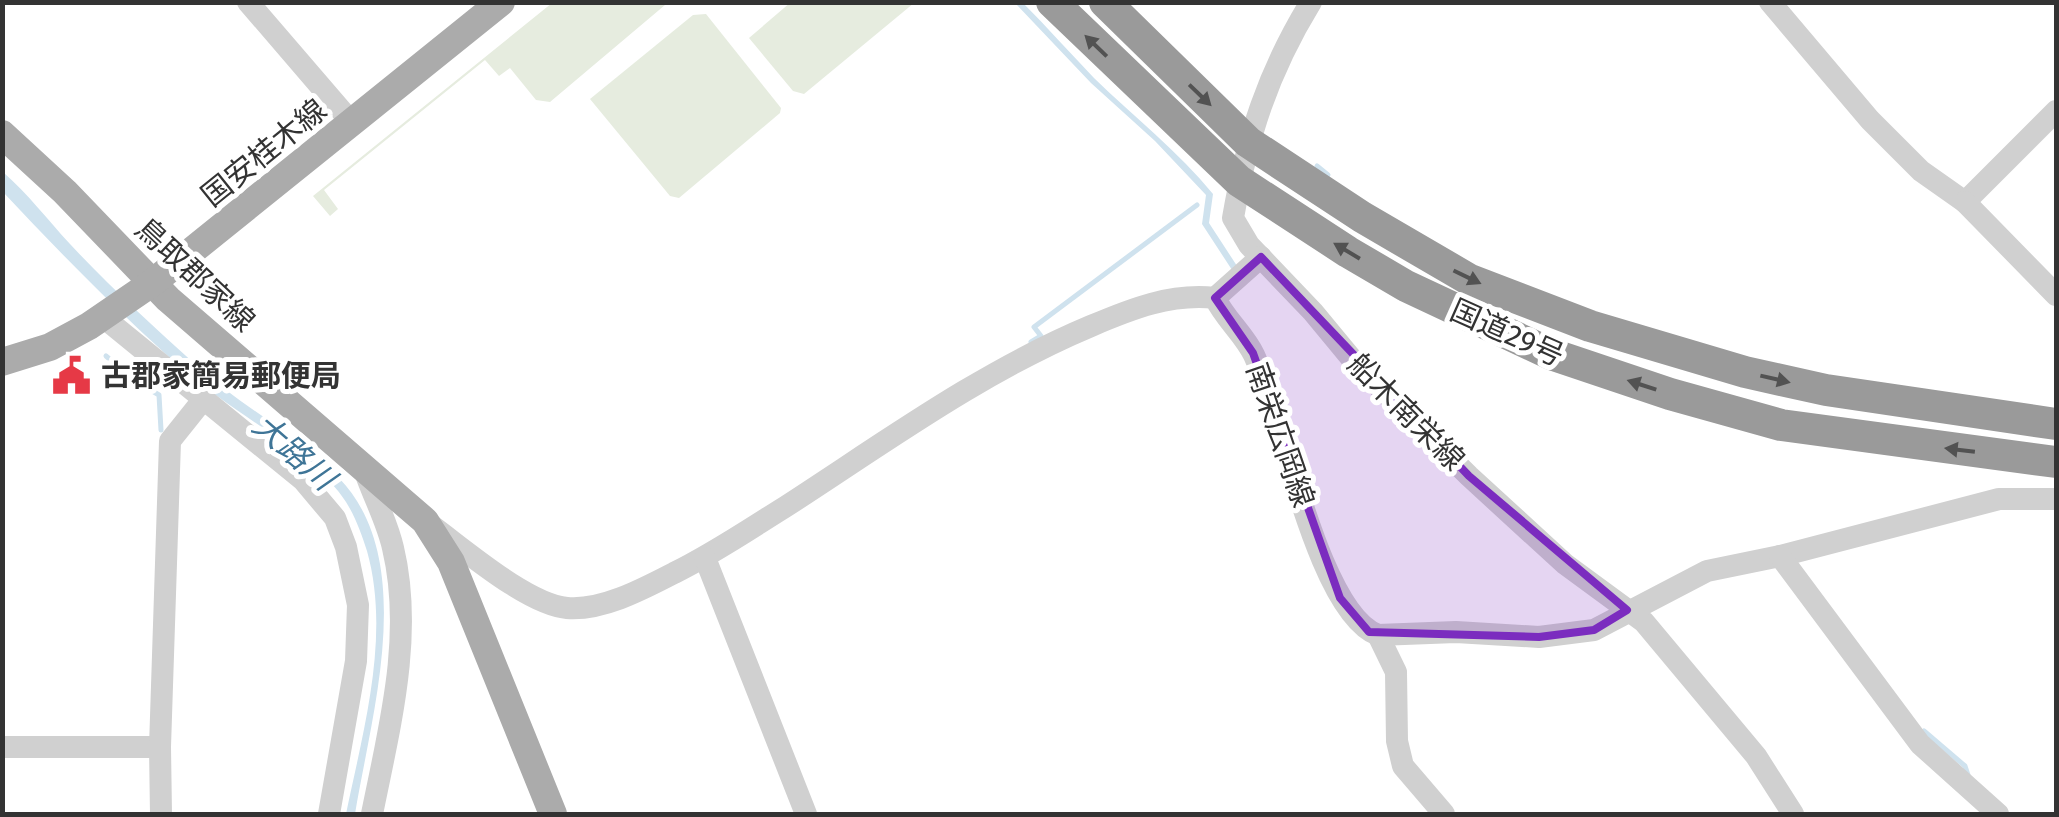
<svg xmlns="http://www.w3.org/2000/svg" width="2059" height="817" font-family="'Fira Sans','Noto Sans JP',sans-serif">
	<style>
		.green { fill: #e6ecdf }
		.water { fill: #cfe2ee }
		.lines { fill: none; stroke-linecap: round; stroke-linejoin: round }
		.stream { stroke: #cfe2ee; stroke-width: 5 }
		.minor { stroke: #d0d0d0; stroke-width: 22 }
		.major { stroke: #ababab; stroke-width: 28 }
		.highway { stroke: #9a9a9a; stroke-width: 32 }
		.oneway { fill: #525252 }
		.marked { fill: #7b2cbf; fill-opacity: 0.2; stroke: #7b2cbf; stroke-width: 8; stroke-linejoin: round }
		.labels { text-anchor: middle; stroke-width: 10; stroke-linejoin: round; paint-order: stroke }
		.street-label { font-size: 30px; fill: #333; stroke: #fff }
		.poi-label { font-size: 30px; font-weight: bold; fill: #333; stroke: #fff; text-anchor: start }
		.water-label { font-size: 32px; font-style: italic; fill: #3f7597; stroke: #fff }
	</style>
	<rect width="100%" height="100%" fill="#fff"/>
	<g class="green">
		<path d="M 663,2 L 665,5 L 550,102 L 536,100 L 510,68 L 499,76 L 485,60 L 324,190 L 338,209 L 330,216 L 313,196 L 552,3 Z"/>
		<path d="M 791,2 L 914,2 L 914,3 L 804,94 L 793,91 L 749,38 Z"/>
		<path d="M 706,14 L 781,108 L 780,113 L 679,198 L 670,196 L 590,99 L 693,15 Z"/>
	</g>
	<g class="water">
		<path d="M 1015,3 L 1023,3 C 1047,27 1070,53 1094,78 C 1134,117 1178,151 1213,194 L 1209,223 L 1239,269 L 1234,273 L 1202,224 L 1206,195 L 1155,141 L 1091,83 Z"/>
		<path d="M 3,172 C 28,194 47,219 70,244 C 109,286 153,326 196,365 C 240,406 297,434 339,478 C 419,561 371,715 355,814 L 346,814 C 363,731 391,636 367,551 C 362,535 355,516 346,502 C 318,457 230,410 187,373 C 122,316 62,255 3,192 Z"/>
	</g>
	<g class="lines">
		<g class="stream">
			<path d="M 1317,166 L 1328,175"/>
			<path d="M 1031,342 L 1041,336 L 1034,327 L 1197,205"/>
			<path d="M 106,356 L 134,380 L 159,395 L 161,430"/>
			<path d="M 1924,731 L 1965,766 L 1968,775"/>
		</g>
		<g class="minor">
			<path d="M 248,2 L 352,123"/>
			<path d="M 1311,2 C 1268,72 1247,137 1233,218 L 1249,245 L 1313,312 L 1356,364 L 1469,476 L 1565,564 L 1644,622 L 1756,756 L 1793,814"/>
			<path d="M 1770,2 L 1870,120 L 1921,171 L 1965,202 L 2056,111"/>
			<path d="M 1965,202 L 2056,295"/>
			<path d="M 1215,298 L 1261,257"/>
			<path d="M 103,317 L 303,480 L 335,518 L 346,547 L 358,605 L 356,661 L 329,814"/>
			<path d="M 364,469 C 373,496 387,521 393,548 C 414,636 389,729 372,814"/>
			<path d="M 432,526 C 465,550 527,604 567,608 C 602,611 643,589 674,573 C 713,554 748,530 785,507 C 884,443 981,372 1091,326 C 1131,309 1171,293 1215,298 C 1225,319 1244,334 1254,355 C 1282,415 1317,612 1378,635 L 1456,632 L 1539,637 L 1594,630 L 1707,571 L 1780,556 L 1999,499 L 2056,499"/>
			<path d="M 1780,556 L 1920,744 L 1998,814"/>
			<path d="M 705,558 L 806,814"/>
			<path d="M 1378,635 L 1396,672 L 1397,741 L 1403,766 L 1444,814"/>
			<path d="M 2,747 L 160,747"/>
			<path d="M 161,814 L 160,747 L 170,441 L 202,401"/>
		</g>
		<g class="major">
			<path d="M 2,134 L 65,192 L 168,299 L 425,521 L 451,562 L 553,814"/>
			<path d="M 2,362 L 50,347 L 89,326 L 152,283 L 501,2"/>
		</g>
		<g class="highway">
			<path d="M 1052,2 L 1239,181 L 1348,252 L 1406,286 L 1551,354 L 1670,394 L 1781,425 L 2056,462"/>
			<path d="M 1105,2 L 1248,142 L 1362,217 L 1470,280 L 1590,326 L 1745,372 L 1826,390 L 2056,424"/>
		</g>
	</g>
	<defs><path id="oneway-solid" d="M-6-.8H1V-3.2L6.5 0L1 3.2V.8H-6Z" transform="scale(2.5)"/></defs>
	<g class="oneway">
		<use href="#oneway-solid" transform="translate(1096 46) rotate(-136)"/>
		<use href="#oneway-solid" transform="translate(1200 95) rotate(44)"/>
		<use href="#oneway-solid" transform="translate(1347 251) rotate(-149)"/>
		<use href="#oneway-solid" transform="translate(1467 277) rotate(26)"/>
		<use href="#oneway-solid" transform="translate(1775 379) rotate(13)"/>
		<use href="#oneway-solid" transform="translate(1642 385) rotate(-162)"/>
		<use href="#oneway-solid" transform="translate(1960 450) rotate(-173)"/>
	</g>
	<path class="marked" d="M 1261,257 L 1469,476 L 1627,610 L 1594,630 L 1539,637 L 1369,632 L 1340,598 L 1253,353 L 1215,298 Z"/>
	<defs>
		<symbol id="civic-bare" viewBox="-9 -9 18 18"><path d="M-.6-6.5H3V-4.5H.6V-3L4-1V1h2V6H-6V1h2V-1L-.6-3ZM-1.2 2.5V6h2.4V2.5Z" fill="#e63946" stroke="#fff" stroke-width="2.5" paint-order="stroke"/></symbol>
	</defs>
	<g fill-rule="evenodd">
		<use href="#civic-bare" x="44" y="348" width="55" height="55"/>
	</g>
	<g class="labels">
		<g class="street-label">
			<text transform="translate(264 153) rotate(-39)" y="10">国安桂木線</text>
			<text transform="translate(195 275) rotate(43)" y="10">鳥取郡家線</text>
			<text transform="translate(1507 333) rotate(24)" y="10">国道29号</text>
			<text transform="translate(1406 412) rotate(45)" y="10">船木南栄線</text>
			<text transform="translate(1280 435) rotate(71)" y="10">南栄広岡線</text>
		</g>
		<g class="poi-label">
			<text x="101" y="386">古郡家簡易郵便局</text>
		</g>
		<g class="water-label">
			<text transform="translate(294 452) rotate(41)" y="11">大路川</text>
		</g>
	</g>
	<rect width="2059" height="817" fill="none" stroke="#333333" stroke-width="10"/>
</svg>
